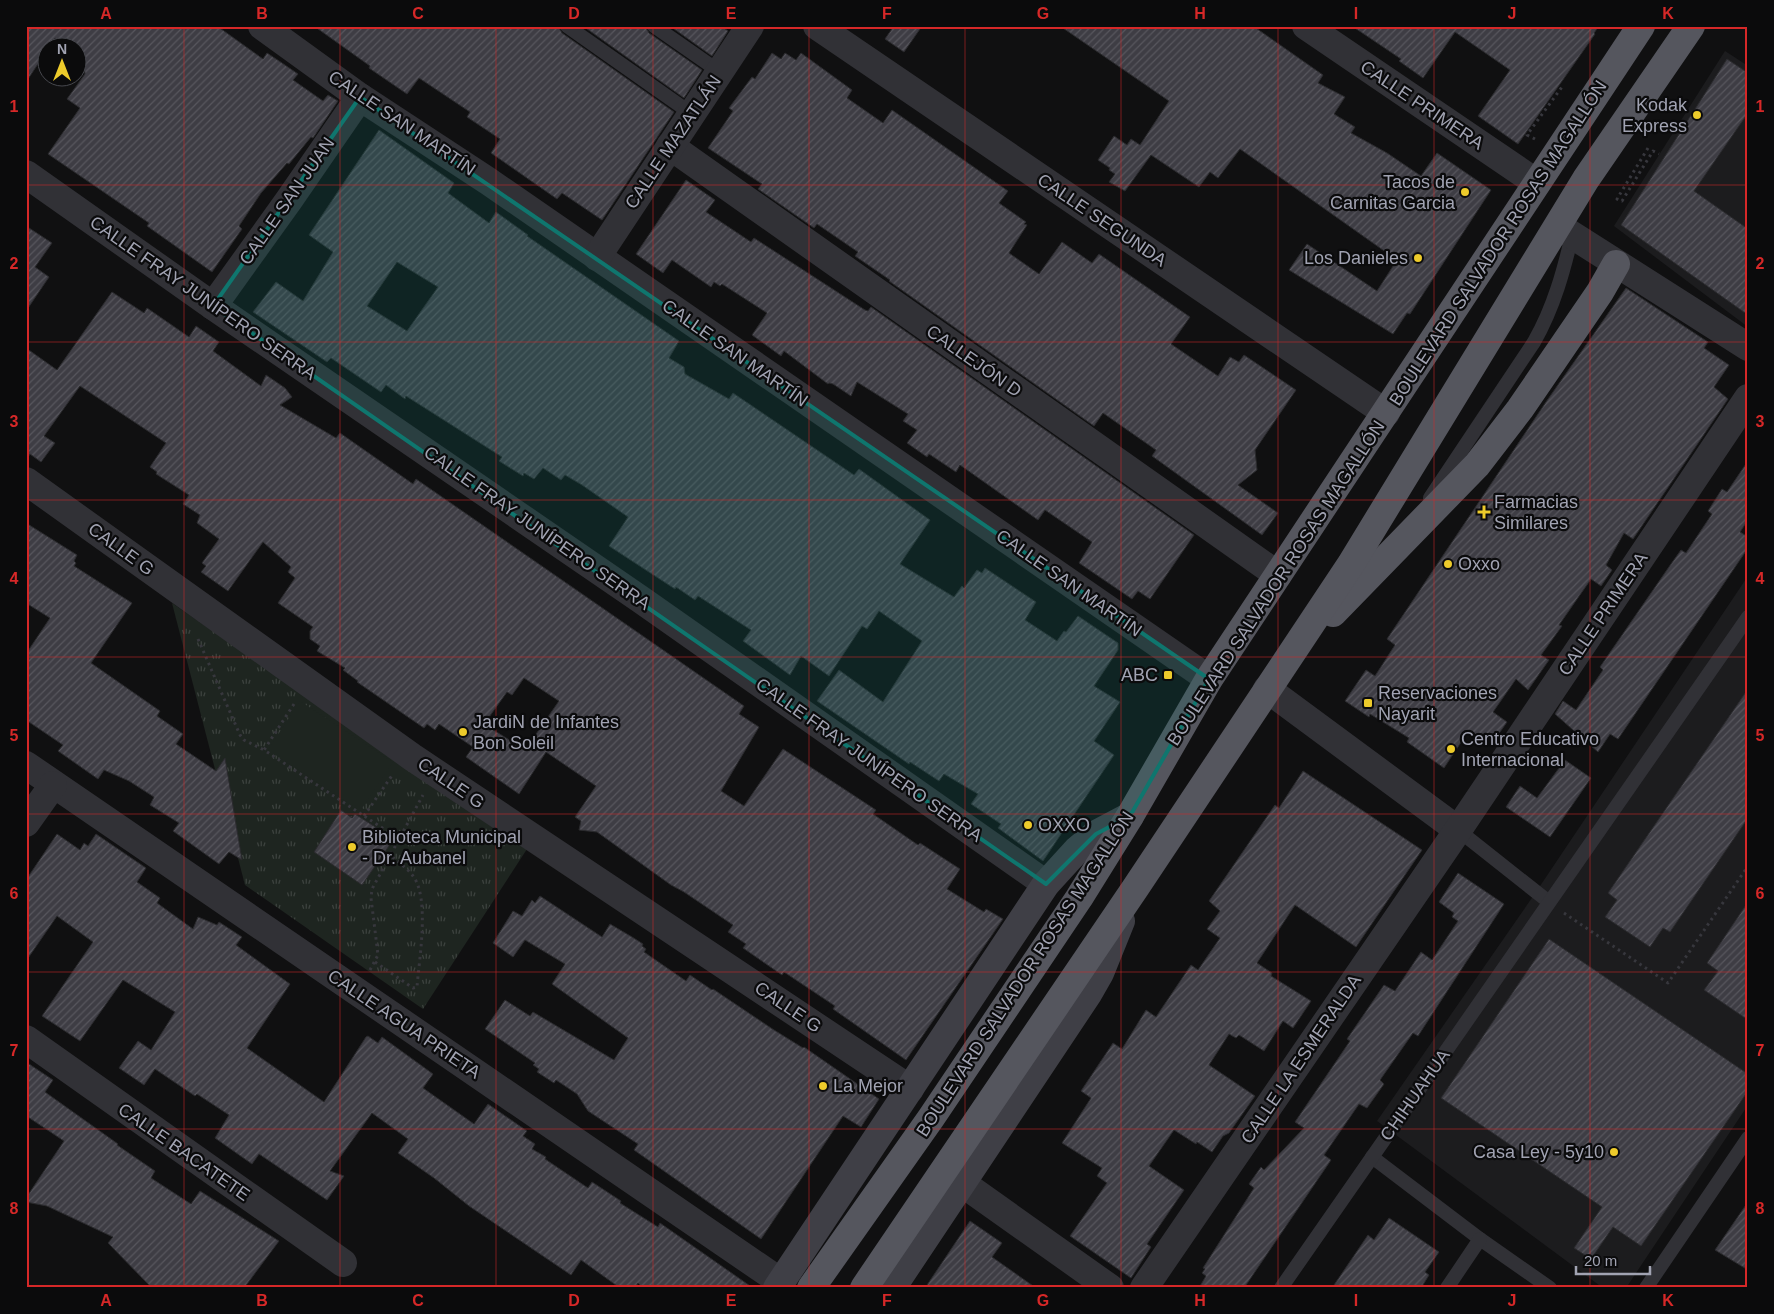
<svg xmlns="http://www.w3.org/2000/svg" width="1774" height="1314" font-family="Arial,sans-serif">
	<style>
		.built { fill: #1c1c1e }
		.park { fill: url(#park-tufts) }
		.garden { fill: #1e2520 }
		.building { fill: url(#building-hatch); stroke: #2a2a2d; fill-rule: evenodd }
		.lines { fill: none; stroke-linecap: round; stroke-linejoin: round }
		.path { stroke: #37373d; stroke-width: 3; stroke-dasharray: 2.5 4; stroke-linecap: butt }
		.service { stroke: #313136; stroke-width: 14 }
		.minor { stroke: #313136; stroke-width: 28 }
		.secondary { stroke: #3f3f46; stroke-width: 28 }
		.trunk { stroke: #55565e; stroke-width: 28 }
		.marked { fill: #0f766e; fill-opacity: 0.2; stroke: #0f766e; stroke-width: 4; stroke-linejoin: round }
		.grid { fill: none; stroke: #d62828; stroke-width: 1; stroke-opacity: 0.55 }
		.poi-dot { fill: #edcb2b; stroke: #0b0b0c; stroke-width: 2 }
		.labels { text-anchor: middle; stroke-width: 4.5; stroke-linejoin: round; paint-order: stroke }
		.street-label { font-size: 18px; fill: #a1a3b2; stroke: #0b0b0c }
		.poi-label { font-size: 18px; fill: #a1a3b2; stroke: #0b0b0c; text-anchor: start }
		.neatline { fill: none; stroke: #d62828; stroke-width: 2 }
		.grid-label { font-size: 16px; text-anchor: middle; font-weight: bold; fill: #d62828 }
	</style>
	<defs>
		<pattern id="park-tufts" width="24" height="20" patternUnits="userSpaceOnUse" patternTransform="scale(1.25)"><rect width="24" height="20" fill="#1e2520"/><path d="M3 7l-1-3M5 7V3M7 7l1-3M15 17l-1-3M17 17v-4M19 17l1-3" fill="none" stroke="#3c423e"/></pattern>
		<pattern id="building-hatch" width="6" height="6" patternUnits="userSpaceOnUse" patternTransform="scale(1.25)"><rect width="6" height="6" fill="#3e3d44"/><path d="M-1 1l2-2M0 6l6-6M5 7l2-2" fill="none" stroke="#57565d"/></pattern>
	</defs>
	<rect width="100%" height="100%" fill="#101011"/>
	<g class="built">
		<path d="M 1725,51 L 1748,66 L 1748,327 L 1614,226 Z"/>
		<path d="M 1748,576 L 1748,1105 L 1626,1288 L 1603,1288 L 1377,1121 L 1536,892 Z"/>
	</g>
	<path class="park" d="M 172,603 L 527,849 L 423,1009 L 245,885 Z"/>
	<path class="garden" d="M 300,701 L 393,762 L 360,811 L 268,750 Z"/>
	<g class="building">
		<path d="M 26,26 L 217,26 L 263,59 L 267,53 L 282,63 L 298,74 L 293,80 L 323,101 L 328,95 L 338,101 L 313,138 L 311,137 L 289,164 L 287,163 L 261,193 L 239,226 L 242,229 L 212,272 L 147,226 L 149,223 L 48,154 L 80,108 L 67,99 L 85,74 L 83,59 L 78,54 L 78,48 L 68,48 L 55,38 L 26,82 Z"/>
		<path d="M 314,26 L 558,26 L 562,33 L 674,112 L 602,220 L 562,193 L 557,199 L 491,153 L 500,139 L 467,117 L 470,112 L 419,78 L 407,94 L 369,68 L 370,66 Z"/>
		<path d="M 583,26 L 645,26 L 649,33 L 702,70 L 684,98 Z"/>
		<path d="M 670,26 L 721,26 L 728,31 L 712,56 Z"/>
		<path d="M 894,26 L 922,26 L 904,52 L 885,39 Z"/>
		<path d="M 1060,26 L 1253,26 L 1323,75 L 1318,83 L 1345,97 L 1334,114 L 1355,127 L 1351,133 L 1387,153 L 1421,176 L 1437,153 L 1491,190 L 1410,314 L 1407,313 L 1393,334 L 1289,270 L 1307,244 L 1377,291 L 1397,260 L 1240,149 L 1218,178 L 1210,172 L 1199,187 L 1151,155 L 1125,191 L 1109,182 L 1115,174 L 1109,170 L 1110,168 L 1098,160 L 1114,136 L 1127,145 L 1131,139 L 1140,145 L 1169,101 Z"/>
		<path d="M 1352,26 L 1599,26 L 1594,33 L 1595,34 L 1518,144 L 1478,116 L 1510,70 L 1455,32 L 1423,78 L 1399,61 L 1401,59 Z"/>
		<path d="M 772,53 L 781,59 L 785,53 L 796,60 L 801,53 L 852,90 L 847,98 L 883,123 L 892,110 L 1008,191 L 999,203 L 1026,222 L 1024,224 L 1027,225 L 1009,253 L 1039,274 L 1062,242 L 1092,263 L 1099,254 L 1190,317 L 1171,344 L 1218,376 L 1230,357 L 1239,362 L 1244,355 L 1296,390 L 1255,450 L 1257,470 L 1238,485 L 1278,513 L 1262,535 L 1152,456 L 1156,450 L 1103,413 L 1094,426 L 889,281 L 890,280 L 855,256 L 858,252 L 817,224 L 814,228 L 758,189 L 762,184 L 708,148 L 733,111 L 729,108 L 752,77 L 755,79 Z"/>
		<path d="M 1727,59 L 1748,73 L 1748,113 L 1694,191 L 1748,229 L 1748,315 L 1621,225 Z"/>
		<path d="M 379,130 L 454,183 L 448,193 L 489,223 L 496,212 L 528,235 L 527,236 L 679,341 L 669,358 L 684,367 L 685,374 L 729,399 L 733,393 L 854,475 L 859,469 L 930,520 L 900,564 L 954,597 L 962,586 L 964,588 L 977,570 L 982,573 L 985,568 L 1036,602 L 1025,620 L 1057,641 L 1064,631 L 1066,632 L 1078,616 L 1118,643 L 1118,650 L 1094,686 L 1120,702 L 1094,741 L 1114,755 L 1043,861 L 998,828 L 1001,824 L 971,804 L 978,794 L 944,774 L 939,781 L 910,762 L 909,764 L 817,701 L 839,670 L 883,702 L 922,641 L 879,611 L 867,629 L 862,626 L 829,676 L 801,656 L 790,675 L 743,641 L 751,630 L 698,596 L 695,600 L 676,587 L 675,589 L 609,546 L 628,517 L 582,485 L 565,475 L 561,480 L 543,468 L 534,479 L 524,473 L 523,476 L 499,461 L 502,457 L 406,396 L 405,399 L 386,385 L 381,392 L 331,358 L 327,362 L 253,312 L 276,282 L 303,301 L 333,252 L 309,235 ZM 397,262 L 438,287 L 407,331 L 367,306 Z"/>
		<path d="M 686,180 L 715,200 L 706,212 L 751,242 L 754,238 L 865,310 L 868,311 L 871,307 L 1194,535 L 1150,599 L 1138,591 L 1132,599 L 1079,563 L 1092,542 L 1045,510 L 1038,520 L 960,465 L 956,472 L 929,454 L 927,457 L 907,443 L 917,430 L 903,421 L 908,414 L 857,382 L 851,396 L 833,384 L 829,383 L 828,384 L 784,351 L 781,356 L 752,335 L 767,313 L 722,284 L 720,286 L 714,282 L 711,287 L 672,260 L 663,273 L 636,254 Z"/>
		<path d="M 26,226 L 52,243 L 35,267 L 49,277 L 26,311 Z"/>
		<path d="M 1626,288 L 1708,342 L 1704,348 L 1729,365 L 1714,387 L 1728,399 L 1633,539 L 1624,533 L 1606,565 L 1612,570 L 1601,586 L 1591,579 L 1559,625 L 1562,626 L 1541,655 L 1549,660 L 1528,690 L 1516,679 L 1493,712 L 1507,722 L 1493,742 L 1481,735 L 1479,737 L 1469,730 L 1444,768 L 1407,742 L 1409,738 L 1370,714 L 1369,717 L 1345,701 L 1366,670 L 1375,676 L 1395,645 L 1387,639 L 1546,402 Z"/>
		<path d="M 112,292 L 144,313 L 147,308 L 189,337 L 196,326 L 219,342 L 213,351 L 261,386 L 266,375 L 285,388 L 292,397 L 280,405 L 336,438 L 340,433 L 413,484 L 416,479 L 744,706 L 739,714 L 759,727 L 721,791 L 744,806 L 783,749 L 876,810 L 873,814 L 918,845 L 920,843 L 960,869 L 947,889 L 984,912 L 986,909 L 1003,919 L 906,1060 L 833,1009 L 835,1006 L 784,972 L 782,975 L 743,948 L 746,944 L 728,932 L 733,925 L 684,892 L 671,885 L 597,832 L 579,830 L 581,821 L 575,817 L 596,786 L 546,752 L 519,794 L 466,757 L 473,747 L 439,724 L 435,730 L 427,724 L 424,728 L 357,682 L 358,681 L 343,670 L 345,668 L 317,651 L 320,646 L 310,639 L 310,631 L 313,627 L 278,603 L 295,578 L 288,572 L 291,567 L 263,542 L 228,591 L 201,572 L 206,566 L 202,563 L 219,539 L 197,523 L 200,515 L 183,504 L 189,495 L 156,474 L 157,472 L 150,467 L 166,443 L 80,386 L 44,436 L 55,443 L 41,462 L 30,454 L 26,460 L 26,348 L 57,370 ZM 524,678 L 559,701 L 525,750 L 484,724 L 507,692 L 512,695 Z"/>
		<path d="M 1748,461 L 1748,520 L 1740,532 L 1748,537 L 1748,548 L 1618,739 L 1610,734 L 1598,752 L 1555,714 L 1563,701 L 1576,710 L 1603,670 L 1600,667 L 1671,564 L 1681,550 L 1686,553 L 1712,514 L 1708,511 L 1722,489 L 1727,492 Z"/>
		<path d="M 26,523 L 77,555 L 74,561 L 76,563 L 74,566 L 132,603 L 91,663 L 160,711 L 157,716 L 183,734 L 176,744 L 216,771 L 225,758 L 242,860 L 229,852 L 219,864 L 173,831 L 179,823 L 150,805 L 154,797 L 129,781 L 104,770 L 98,779 L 58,751 L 63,745 L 26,720 L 26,654 L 50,618 L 26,603 Z"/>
		<path d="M 1748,689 L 1748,818 L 1670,932 L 1663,928 L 1650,947 L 1605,917 L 1617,900 L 1608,893 Z"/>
		<path d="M 1565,760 L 1591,778 L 1550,837 L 1506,807 L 1520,786 L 1537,798 Z"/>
		<path d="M 1303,771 L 1422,850 L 1356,947 L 1295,905 L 1257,963 L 1272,973 L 1271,976 L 1311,1001 L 1293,1028 L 1283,1021 L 1264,1051 L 1239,1035 L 1236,1038 L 1229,1034 L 1209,1065 L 1255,1096 L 1229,1133 L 1223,1136 L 1212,1152 L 1197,1142 L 1196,1144 L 1174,1130 L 1149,1166 L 1184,1190 L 1147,1244 L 1151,1247 L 1131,1278 L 1070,1236 L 1107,1183 L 1097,1176 L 1102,1168 L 1062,1143 L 1091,1098 L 1081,1091 L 1113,1043 L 1122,1049 L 1146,1010 L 1156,1017 L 1191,965 L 1198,970 L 1220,938 L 1207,929 L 1220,911 L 1209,901 L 1275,805 L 1279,808 Z"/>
		<path d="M 341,810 L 352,818 L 355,814 L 380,830 L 378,834 L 391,843 L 362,885 L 314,852 Z"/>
		<path d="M 57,834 L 80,850 L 84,843 L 88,846 L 96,834 L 146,868 L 137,882 L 160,898 L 157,903 L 193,929 L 198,917 L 217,925 L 219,922 L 242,937 L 236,945 L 290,984 L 247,1048 L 324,1102 L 366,1037 L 368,1036 L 378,1043 L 382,1037 L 433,1074 L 423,1088 L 474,1124 L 488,1104 L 527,1131 L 523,1136 L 535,1144 L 532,1149 L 546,1157 L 545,1159 L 588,1188 L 592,1182 L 621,1201 L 620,1203 L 658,1227 L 660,1223 L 753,1288 L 643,1288 L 638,1283 L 635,1288 L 620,1288 L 581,1260 L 571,1275 L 469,1206 L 434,1178 L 398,1153 L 408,1139 L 372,1113 L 330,1171 L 344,1176 L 327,1200 L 259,1154 L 252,1164 L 215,1138 L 229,1115 L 197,1094 L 195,1096 L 155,1069 L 144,1085 L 119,1068 L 138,1041 L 151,1050 L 175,1012 L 123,980 L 80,1041 L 42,1016 L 93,942 L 57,916 L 26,961 L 26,880 Z"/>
		<path d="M 1458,873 L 1504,904 L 1418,1036 L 1413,1033 L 1380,1080 L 1384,1084 L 1367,1108 L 1359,1104 L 1324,1155 L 1331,1160 L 1244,1288 L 1199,1288 L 1206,1276 L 1202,1273 L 1205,1269 L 1203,1268 L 1254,1188 L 1249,1184 L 1261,1167 L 1264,1170 L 1304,1128 L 1295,1122 L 1350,1041 L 1347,1039 L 1384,985 L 1395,991 L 1421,952 L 1432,960 L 1458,921 L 1452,917 L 1454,913 L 1439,902 Z"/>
		<path d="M 540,896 L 602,937 L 610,924 L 632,937 L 643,944 L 642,946 L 646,949 L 644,952 L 686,981 L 690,975 L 712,990 L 713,989 L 774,1030 L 803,1048 L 804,1047 L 879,1099 L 861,1127 L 843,1116 L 761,1239 L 634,1150 L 638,1144 L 588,1111 L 577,1094 L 556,1080 L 554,1083 L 537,1072 L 539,1069 L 533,1065 L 535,1063 L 485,1029 L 505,1000 L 530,1016 L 533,1012 L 614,1060 L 628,1038 L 552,984 L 565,964 L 525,940 L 513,957 L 493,943 L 513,911 L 522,916 L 532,900 L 535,903 Z"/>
		<path d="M 1748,902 L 1748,1020 L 1704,990 L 1718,971 L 1707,963 Z"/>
		<path d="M 1549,939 L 1748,1074 L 1748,1091 L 1641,1246 L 1613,1227 L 1591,1259 L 1574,1248 L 1602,1207 L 1441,1098 Z"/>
		<path d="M 26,1062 L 53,1080 L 45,1092 L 118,1144 L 117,1145 L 155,1171 L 151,1178 L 191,1204 L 200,1191 L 279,1241 L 244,1288 L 152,1288 L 108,1243 L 113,1237 L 47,1206 L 26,1202 L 26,1198 L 64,1141 L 28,1117 L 26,1119 Z"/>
		<path d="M 1748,1202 L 1748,1270 L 1715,1250 Z"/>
		<path d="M 1389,1218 L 1439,1252 L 1425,1272 L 1429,1275 L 1421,1288 L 1332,1288 L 1368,1235 L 1374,1240 Z"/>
		<path d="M 970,1221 L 1002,1243 L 992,1257 L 1036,1288 L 925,1288 Z"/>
	</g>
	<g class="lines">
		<g class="path">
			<path d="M 1535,139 L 1527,135 L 1562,87"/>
			<path d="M 1648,148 L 1617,199 L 1622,201 L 1653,151 L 1659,154"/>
			<path d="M 198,639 L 240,735 L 244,740 L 264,750"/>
			<path d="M 294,704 L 264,750 L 399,839"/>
			<path d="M 364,816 L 393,774"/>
			<path d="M 1564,913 L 1668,983 L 1748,866"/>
			<path d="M 375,962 L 413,988 L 417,987 C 419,960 430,898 413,876 C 407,868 398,862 390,855"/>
			<path d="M 370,970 L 378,955 L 371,898 L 372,889 L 423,795"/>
		</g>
		<g class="service">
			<path d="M 567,26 L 692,114"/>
			<path d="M 654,26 L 720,72"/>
			<path d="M 1430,498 L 1534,342 C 1554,307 1564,270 1573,231"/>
			<path d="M 1458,830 L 1549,902"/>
			<path d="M 1372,1157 L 1480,1239 L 1550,1288"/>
			<path d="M 1281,1288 L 1748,617"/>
			<path d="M 1447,1288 L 1480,1239"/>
			<path d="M 1646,1288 L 1748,1138"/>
		</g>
		<g class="minor">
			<path d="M 262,26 L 360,97 L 488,181 L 1209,679"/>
			<path d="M 817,26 L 1386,413"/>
			<path d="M 1306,26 L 1537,183"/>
			<path d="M 670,146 L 1278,575"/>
			<path d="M 26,174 L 213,306 L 640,599 L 1046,884"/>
			<path d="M 1558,226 L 1748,347"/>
			<path d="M 597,257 L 750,26"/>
			<path d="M 213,306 L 289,200 L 360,97"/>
			<path d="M 26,481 L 412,757 L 910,1089"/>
			<path d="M 1267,689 L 1458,830"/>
			<path d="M 26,765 L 781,1282"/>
			<path d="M 26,823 L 53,785"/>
			<path d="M 26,1039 L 343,1263"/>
			<path d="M 962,1183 L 1110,1288"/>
			<path d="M 1144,1288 L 1458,830 L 1748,398"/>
		</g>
		<g class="secondary">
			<path d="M 777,1288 L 1046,884 L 1077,850 L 1096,834 L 1130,816"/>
			<path d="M 892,1288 L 1088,994 L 1100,973 L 1121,921"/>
		</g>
		<g class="trunk">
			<path d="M 1333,613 L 1477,465 L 1520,409 L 1600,292 L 1616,264"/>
			<path d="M 811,1288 L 931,1118 L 1079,898 L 1130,816 L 1209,679 L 1641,26"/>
			<path d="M 864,1288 L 1136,887 L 1351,564 L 1586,179 L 1691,26"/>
		</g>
	</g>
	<path class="marked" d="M 360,97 L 1209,679 L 1130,816 L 1096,834 L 1046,884 L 213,306 Z"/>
	<path class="grid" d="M 184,26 L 184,1288M 340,26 L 340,1288M 496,26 L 496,1288M 653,26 L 653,1288M 809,26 L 809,1288M 965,26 L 965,1288M 1121,26 L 1121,1288M 1278,26 L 1278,1288M 1434,26 L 1434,1288M 1590,26 L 1590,1288M 26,185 L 1748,185M 26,342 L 1748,342M 26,500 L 1748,500M 26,657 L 1748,657M 26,814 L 1748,814M 26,972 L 1748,972M 26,1129 L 1748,1129"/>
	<g class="poi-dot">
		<circle cx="1697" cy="115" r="5"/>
		<circle cx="1465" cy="192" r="5"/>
		<circle cx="1418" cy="258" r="5"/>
		<path d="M1481.5 504.5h5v5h5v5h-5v5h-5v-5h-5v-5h5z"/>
		<circle cx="1448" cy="564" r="5"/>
		<rect x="1163" y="670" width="10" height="10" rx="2.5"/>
		<rect x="1363" y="698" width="10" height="10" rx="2.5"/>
		<circle cx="463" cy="732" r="5"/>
		<circle cx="1451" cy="749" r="5"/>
		<circle cx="1028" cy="825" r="5"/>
		<circle cx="352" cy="847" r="5"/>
		<circle cx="823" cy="1086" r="5"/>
		<circle cx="1614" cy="1152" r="5"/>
	</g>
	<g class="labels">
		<g class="street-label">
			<text transform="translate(1422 105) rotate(34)" y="6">CALLE PRIMERA</text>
			<text transform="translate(402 123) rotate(34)" y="6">CALLE SAN MARTÍN</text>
			<text transform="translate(673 142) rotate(-56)" y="6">CALLE MAZATLÁN</text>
			<text transform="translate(287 201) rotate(-55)" y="6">CALLE SAN JUAN</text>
			<text transform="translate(1102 220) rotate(34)" y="6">CALLE SEGUNDA</text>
			<text transform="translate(1498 243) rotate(-57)" y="6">BOULEVARD SALVADOR ROSAS MAGALLÓN</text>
			<text transform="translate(203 298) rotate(35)" y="6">CALLE FRAY JUNÍPERO SERRA</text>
			<text transform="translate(735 353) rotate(35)" y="6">CALLE SAN MARTÍN</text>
			<text transform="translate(974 361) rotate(35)" y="6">CALLEJÓN D</text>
			<text transform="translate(537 528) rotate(35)" y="6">CALLE FRAY JUNÍPERO SERRA</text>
			<text transform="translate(121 549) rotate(36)" y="6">CALLE G</text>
			<text transform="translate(1069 583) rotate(35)" y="6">CALLE SAN MARTÍN</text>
			<text transform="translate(1276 583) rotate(-57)" y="6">BOULEVARD SALVADOR ROSAS MAGALLÓN</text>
			<text transform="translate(1603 614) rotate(-56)" y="6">CALLE PRIMERA</text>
			<text transform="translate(869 760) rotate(35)" y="6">CALLE FRAY JUNÍPERO SERRA</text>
			<text transform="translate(451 783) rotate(34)" y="6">CALLE G</text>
			<text transform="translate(1025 974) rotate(-57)" y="6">BOULEVARD SALVADOR ROSAS MAGALLÓN</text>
			<text transform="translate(788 1007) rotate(34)" y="6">CALLE G</text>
			<text transform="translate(404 1024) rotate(34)" y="6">CALLE AGUA PRIETA</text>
			<text transform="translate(1301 1059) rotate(-56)" y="6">CALLE LA ESMERALDA</text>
			<text transform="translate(1415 1095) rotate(-55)" y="6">CHIHUAHUA</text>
			<text transform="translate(184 1152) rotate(35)" y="6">CALLE BACATETE</text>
		</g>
		<g class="poi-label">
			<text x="1687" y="111" text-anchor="end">Kodak<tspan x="1687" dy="21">Express</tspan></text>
			<text x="1455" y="188" text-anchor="end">Tacos de<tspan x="1455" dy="21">Carnitas Garcia</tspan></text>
			<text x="1408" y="264" text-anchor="end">Los Danieles</text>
			<text x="1494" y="508">Farmacias<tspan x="1494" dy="21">Similares</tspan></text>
			<text x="1458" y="570">Oxxo</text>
			<text x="1158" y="681" text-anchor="end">ABC</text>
			<text x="1378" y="699">Reservaciones<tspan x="1378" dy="21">Nayarit</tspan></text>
			<text x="473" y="728">JardiN de Infantes<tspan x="473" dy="21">Bon Soleil</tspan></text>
			<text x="1461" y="745">Centro Educativo<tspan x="1461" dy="21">Internacional</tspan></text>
			<text x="1038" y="831">OXXO</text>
			<text x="362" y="843">Biblioteca Municipal<tspan x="362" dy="21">- Dr. Aubanel</tspan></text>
			<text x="833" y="1092">La Mejor</text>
			<text x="1604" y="1158" text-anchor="end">Casa Ley - 5y10</text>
		</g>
	</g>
	<rect width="1774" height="1314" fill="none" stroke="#0b0b0c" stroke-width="55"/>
	<g transform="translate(62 62)"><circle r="24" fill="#0b0b0c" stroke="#47484e"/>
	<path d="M0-4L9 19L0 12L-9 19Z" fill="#edcb2b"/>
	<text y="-8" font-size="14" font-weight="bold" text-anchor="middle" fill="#a1a3b2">N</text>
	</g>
	<path d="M1576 1266v8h74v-8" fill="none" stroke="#a1a3b2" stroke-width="2.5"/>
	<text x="1584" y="1266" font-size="15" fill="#a1a3b2" stroke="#0b0b0c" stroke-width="4" paint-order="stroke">20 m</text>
	<rect x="28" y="28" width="1718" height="1258" class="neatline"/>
	<g class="grid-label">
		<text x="106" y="19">A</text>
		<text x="262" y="19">B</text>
		<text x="418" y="19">C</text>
		<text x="574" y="19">D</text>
		<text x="731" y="19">E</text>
		<text x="887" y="19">F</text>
		<text x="1043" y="19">G</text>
		<text x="1200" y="19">H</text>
		<text x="1356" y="19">I</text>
		<text x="1512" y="19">J</text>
		<text x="1668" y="19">K</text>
		<text x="14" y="112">1</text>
		<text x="1760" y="112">1</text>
		<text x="14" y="269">2</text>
		<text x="1760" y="269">2</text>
		<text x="14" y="427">3</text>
		<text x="1760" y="427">3</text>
		<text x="14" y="584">4</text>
		<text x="1760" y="584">4</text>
		<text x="14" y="741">5</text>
		<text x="1760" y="741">5</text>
		<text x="14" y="899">6</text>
		<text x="1760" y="899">6</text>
		<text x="14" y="1056">7</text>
		<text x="1760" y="1056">7</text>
		<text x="14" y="1214">8</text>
		<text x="1760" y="1214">8</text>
		<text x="106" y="1306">A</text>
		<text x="262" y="1306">B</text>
		<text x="418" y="1306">C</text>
		<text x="574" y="1306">D</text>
		<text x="731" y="1306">E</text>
		<text x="887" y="1306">F</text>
		<text x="1043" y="1306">G</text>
		<text x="1200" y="1306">H</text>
		<text x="1356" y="1306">I</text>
		<text x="1512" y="1306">J</text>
		<text x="1668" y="1306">K</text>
	</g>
</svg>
